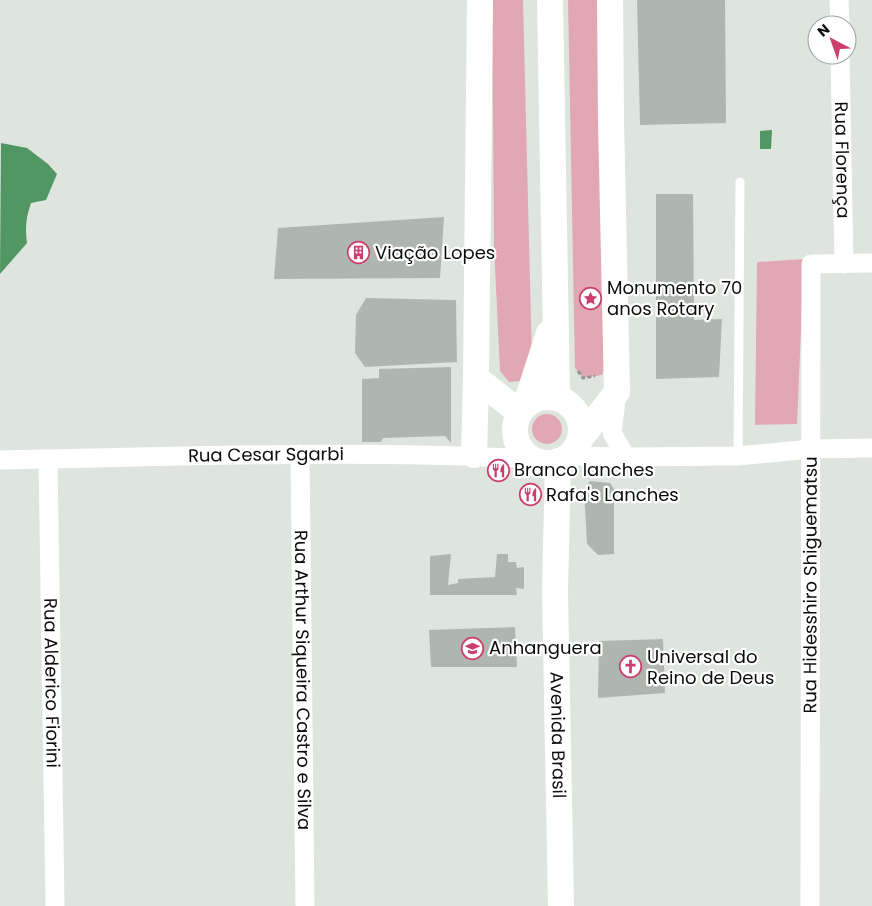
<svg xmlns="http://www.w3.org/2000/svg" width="872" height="906" font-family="Poppins,sans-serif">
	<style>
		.green { fill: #e1a8b4 }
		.water { fill: #519763 }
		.building { fill: #afb6b0 }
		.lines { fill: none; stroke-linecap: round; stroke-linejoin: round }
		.path { stroke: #909591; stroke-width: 3; stroke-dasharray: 4 2.5; stroke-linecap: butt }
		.lane { stroke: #fff; stroke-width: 9 }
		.street { stroke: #fff; stroke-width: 19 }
		.secondary { stroke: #fff; stroke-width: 26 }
		.labels { text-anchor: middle; stroke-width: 4.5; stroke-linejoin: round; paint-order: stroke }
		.street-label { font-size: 18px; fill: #0b0d0b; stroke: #fff }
		.poi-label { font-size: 18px; fill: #0b0d0b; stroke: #fff; text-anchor: start }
	</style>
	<rect width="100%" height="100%" fill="#dee5df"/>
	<g class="green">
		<path d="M 492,0 L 523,0 L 532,362 L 520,381 L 509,382 L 500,371 L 494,246 Z"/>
		<path d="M 568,0 L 603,0 L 608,361 L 602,375 L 583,378 L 575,368 Z"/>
		<path d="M 804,259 L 797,424 L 755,425 L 757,262 Z"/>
		<circle cx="547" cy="429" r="15"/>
	</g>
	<g class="water">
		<path d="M 772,130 L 771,149 L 760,149 L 760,131 Z"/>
		<path d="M 1,143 L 27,148 L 48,164 L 57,174 L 46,200 L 31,203 C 26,217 25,228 27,243 L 0,274 Z"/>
	</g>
	<g class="building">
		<path d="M 637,0 L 725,0 L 726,123 L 640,125 Z"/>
		<path d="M 656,194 L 693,194 L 694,320 L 722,319 L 719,377 L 656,379 Z"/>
		<path d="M 444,217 L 440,278 L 274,279 L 278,228 Z"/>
		<path d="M 366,298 L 456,300 L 457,362 L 365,367 L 355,353 L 356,315 Z"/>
		<path d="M 451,367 L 451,443 L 445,436 L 383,438 L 381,442 L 362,442 L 362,379 L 379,378 L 379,369 Z"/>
		<path d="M 590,481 L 610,483 L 614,489 L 614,554 L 598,555 L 587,544 L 584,490 Z"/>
		<path d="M 451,554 L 448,585 L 458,583 L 458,579 L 495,577 L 497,554 L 508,554 L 508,562 L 516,562 L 517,568 L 524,567 L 524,589 L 516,588 L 517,595 L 430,595 L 430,556 Z"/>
		<path d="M 515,627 L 517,667 L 431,667 L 429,630 Z"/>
		<path d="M 663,639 L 665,693 L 598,698 L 599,641 Z"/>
	</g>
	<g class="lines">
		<path class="path" d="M 578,371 L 583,378 L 595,376"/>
		<path class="lane" d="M 738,456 L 740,182"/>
		<g class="street">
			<path d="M 839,0 L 840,25"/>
			<path id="s1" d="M 840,55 L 844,264"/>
			<path d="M 617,392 L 612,433 L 626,457 L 738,456 L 811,449 L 872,448"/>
			<path id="s2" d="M 300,454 L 305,906"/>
			<path d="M 567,456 L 626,457"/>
			<path id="s3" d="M 48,459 L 55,906"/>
			<path id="s4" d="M 0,460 C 177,457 355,449 531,459"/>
			<path id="s5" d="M 810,906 L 811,264 L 872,263"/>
		</g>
		<g class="secondary">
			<path d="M 550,0 L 557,397"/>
			<path d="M 476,378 L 519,412"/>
			<circle cx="548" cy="430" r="33"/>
			<path d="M 526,404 L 549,333"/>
			<path d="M 580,439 L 617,392 L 611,121 L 610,0"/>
			<path d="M 474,455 L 476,378 L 480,0"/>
			<path id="s6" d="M 558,461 L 555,591 L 561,906"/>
		</g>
	</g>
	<defs>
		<symbol id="building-ring" viewBox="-11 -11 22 22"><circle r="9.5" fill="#fff" stroke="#cc3f6d" stroke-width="1.5"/><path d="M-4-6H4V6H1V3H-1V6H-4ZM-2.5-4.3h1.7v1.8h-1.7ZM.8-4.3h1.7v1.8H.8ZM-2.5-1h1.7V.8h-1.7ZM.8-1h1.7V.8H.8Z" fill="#cc3f6d"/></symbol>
		<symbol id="sight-ring" viewBox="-11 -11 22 22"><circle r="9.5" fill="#fff" stroke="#cc3f6d" stroke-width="1.5"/><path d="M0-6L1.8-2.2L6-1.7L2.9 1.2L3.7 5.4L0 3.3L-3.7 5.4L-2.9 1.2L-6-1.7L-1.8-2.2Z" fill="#cc3f6d"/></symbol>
		<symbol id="restaurant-ring" viewBox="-11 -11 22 22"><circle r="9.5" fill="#fff" stroke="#cc3f6d" stroke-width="1.5"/><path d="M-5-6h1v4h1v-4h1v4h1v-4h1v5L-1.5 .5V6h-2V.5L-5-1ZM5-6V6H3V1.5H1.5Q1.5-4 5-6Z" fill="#cc3f6d"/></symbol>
		<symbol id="university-ring" viewBox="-11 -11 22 22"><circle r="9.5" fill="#fff" stroke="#cc3f6d" stroke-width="1.5"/><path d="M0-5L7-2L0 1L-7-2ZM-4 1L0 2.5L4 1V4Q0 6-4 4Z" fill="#cc3f6d"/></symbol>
		<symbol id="church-ring" viewBox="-11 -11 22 22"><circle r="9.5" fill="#fff" stroke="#cc3f6d" stroke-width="1.5"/><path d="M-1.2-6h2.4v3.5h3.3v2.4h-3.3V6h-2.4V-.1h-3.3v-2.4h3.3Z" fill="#cc3f6d"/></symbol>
	</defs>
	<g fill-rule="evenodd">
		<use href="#building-ring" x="346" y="240" width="25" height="25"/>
		<use href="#sight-ring" x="578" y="286" width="25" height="25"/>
		<use href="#restaurant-ring" x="486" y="458" width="25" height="25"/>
		<use href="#restaurant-ring" x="518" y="482" width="25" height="25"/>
		<use href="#university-ring" x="460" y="636" width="25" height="25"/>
		<use href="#church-ring" x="618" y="654" width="25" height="25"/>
	</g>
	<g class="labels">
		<g class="street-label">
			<text dy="6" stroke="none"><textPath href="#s1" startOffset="105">Rua Florença</textPath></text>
			<text dy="6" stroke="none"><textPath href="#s4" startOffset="266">Rua Cesar Sgarbi</textPath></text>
			<text dy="6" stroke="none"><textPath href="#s5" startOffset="321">Rua Hidesshiro Shiguematsu</textPath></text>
			<text dy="6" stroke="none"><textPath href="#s2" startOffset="226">Rua Arthur Siqueira Castro e Silva</textPath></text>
			<text dy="6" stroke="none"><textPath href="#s3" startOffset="224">Rua Alderico Fiorini</textPath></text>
			<text dy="6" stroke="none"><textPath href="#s6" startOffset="274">Avenida Brasil</textPath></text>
		</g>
		<g class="poi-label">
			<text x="375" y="259">Viação Lopes</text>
			<text x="607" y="294">Monumento 70<tspan x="607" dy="21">anos Rotary</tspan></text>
			<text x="514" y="476">Branco lanches</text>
			<text x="546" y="501">Rafa's Lanches</text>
			<text x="489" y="654">Anhanguera</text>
			<text x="647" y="663">Universal do<tspan x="647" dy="21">Reino de Deus</tspan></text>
		</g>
	</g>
	<g transform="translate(832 40) rotate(319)"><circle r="24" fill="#ffffff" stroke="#9d9e9d"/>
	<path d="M0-4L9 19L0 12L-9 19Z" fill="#cc3f6d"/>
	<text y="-8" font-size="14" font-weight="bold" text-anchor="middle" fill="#0b0d0b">N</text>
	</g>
</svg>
